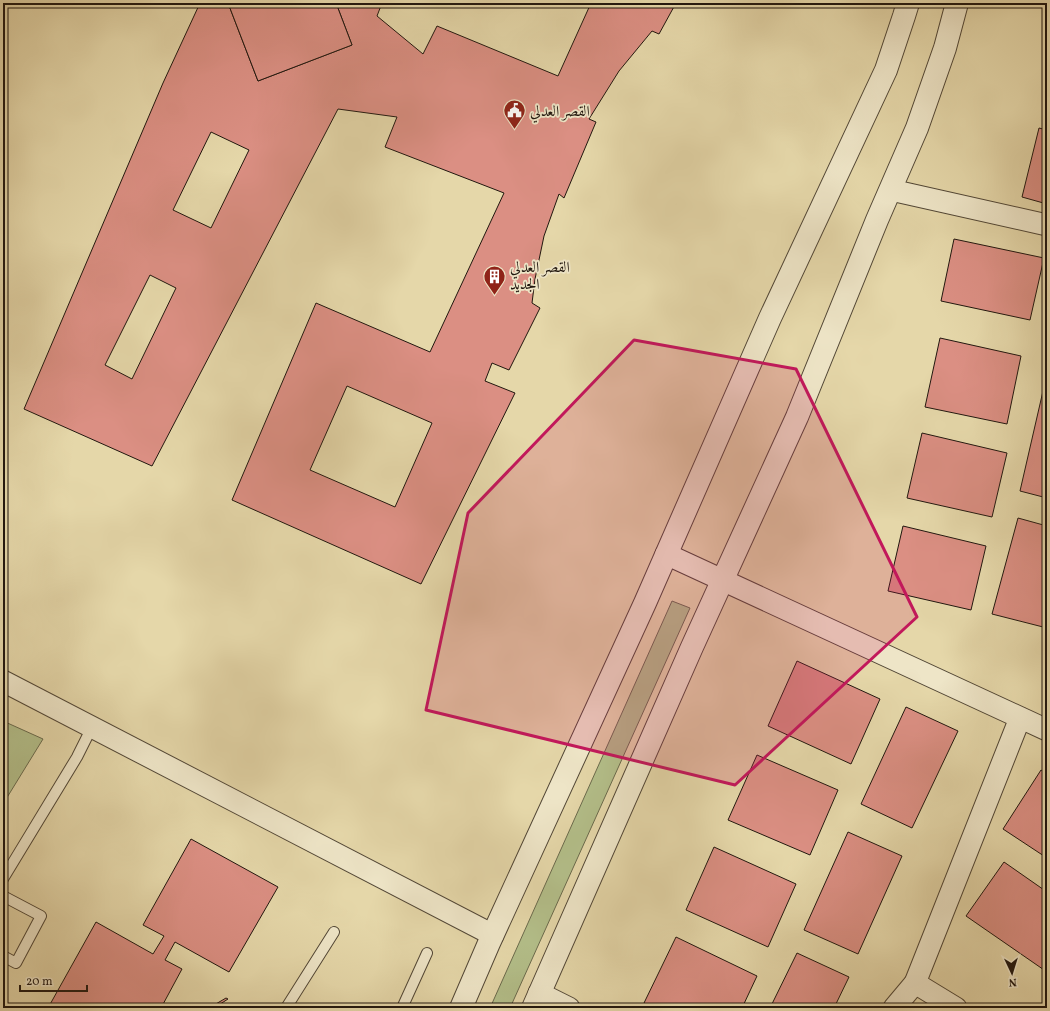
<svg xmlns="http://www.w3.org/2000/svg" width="1050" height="1011" font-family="Vollkorn,Amiri,serif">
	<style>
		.green { fill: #b3be89; stroke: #6a6a4c }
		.building { fill: #db8f83; stroke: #21170f; fill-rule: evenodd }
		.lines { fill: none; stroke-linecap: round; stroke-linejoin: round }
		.service-casing { stroke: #524736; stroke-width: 12 }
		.minor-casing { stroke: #524736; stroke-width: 23 }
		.tertiary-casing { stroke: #524736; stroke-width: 24 }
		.service { stroke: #eee5c7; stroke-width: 10 }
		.minor { stroke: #eee5c7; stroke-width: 21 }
		.tertiary { stroke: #eee5c7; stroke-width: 22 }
		.marked { fill: #c2185b; fill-opacity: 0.2; stroke: #c2185b; stroke-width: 3; stroke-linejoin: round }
		.labels { text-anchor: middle; stroke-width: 3.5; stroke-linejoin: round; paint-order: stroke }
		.poi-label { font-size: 15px; fill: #21170f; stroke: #eee5c7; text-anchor: start }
	</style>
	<rect width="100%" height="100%" fill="#e5d7a9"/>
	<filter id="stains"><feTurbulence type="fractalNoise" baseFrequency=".005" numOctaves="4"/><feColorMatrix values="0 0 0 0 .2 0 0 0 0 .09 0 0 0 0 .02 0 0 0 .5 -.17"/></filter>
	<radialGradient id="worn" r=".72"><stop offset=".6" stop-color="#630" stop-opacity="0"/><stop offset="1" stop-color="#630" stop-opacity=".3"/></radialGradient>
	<g class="green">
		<path d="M 672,601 L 690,608 L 510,1008 L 490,1008 Z"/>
		<path d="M 3,721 L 43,739 L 3,804 Z"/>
	</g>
	<g class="building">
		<path d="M 200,3 L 228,3 L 258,81 L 352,45 L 336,3 L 382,3 L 377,16 L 423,54 L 437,26 L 558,76 L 591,3 L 676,3 L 659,34 L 652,31 L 619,71 L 589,119 L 596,122 L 564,198 L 559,194 L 544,236 L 535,279 L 532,303 L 540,308 L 509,370 L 492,363 L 485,381 L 515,393 L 421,584 L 232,500 L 316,303 L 430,352 L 504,193 L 385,147 L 397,117 L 338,109 L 152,466 L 24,409 L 163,83 ZM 211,132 L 249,150 L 211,228 L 173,210 ZM 150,275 L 176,288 L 132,379 L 105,365 ZM 347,386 L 432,423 L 395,507 L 310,470 Z"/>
		<path d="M 228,3 L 336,3 L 352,45 L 258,81 Z"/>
		<path d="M 1047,79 L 1047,98 L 1043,97 Z"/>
		<path d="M 1039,128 L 1047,130 L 1047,204 L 1022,197 Z"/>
		<path d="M 954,239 L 1044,258 L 1030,320 L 941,301 Z"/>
		<path d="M 940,338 L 1021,356 L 1007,424 L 925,407 Z"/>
		<path d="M 1047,345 L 1047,362 L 1043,361 Z"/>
		<path d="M 1043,391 L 1047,392 L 1047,498 L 1020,491 Z"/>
		<path d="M 922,433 L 1007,453 L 992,517 L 907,498 Z"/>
		<path d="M 1018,518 L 1047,526 L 1047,628 L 992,614 Z"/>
		<path d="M 903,526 L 986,546 L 971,610 L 888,591 Z"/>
		<path d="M 797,661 L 880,699 L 851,764 L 768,726 Z"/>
		<path d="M 906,707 L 958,731 L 912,828 L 861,804 Z"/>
		<path d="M 757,755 L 838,790 L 810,855 L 728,820 Z"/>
		<path d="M 1041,770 L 1047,774 L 1047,858 L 1003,829 Z"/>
		<path d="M 848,832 L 902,856 L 858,954 L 804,930 Z"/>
		<path d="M 191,839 L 278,887 L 229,972 L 175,942 L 165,960 L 182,969 L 161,1008 L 48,1008 L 96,922 L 153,954 L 164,936 L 143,925 Z"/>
		<path d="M 714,847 L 796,884 L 768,947 L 686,910 Z"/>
		<path d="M 1004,862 L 1047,892 L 1047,972 L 966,916 Z"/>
		<path d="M 676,937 L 757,976 L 742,1008 L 654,1008 L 644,1003 Z"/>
		<path d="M 797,953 L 849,977 L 834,1008 L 770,1008 Z"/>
		<path d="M 226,998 L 228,999 L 214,1008 L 209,1008 Z"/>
	</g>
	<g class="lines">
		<defs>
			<g id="service">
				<path d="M 3,879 L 77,757 L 92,727"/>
				<path d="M 3,896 L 41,916 L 16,963 L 3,956"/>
				<path d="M 286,1008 L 334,932"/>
				<path d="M 402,1008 L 427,953"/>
			</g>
			<g id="minor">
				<path d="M 891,190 L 1047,225"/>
				<path d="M 666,554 L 1047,730"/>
				<path d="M 3,681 L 493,935"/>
				<path d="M 539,993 L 569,1008"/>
				<path d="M 894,1008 L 915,983"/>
				<path d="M 956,1008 L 915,983 L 1020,718"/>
			</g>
			<g id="tertiary">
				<path d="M 461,1008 L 489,943 L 645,603 L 770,318 L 886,70 L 904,16 L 908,3"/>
				<path d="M 533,1008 L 692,647 L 797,417 L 877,220 L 917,128 L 945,48 L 957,3"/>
			</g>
		</defs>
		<use href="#service" class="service-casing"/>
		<use href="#minor" class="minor-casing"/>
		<use href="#tertiary" class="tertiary-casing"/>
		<use href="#service" class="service"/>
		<use href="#minor" class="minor"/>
		<use href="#tertiary" class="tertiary"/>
	</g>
	<path class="marked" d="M 634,340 L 796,369 L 917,617 L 735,785 L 426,710 L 468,513 Z"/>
	<defs>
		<symbol id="civic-pin" viewBox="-11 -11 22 30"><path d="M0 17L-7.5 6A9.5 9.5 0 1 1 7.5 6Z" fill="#8f2418" stroke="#eee5c7"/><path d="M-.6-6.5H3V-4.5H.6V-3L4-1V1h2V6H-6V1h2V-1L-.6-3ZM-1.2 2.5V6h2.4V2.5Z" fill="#fff"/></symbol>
		<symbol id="building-pin" viewBox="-11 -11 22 30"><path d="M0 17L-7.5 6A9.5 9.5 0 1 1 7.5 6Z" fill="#8f2418" stroke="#eee5c7"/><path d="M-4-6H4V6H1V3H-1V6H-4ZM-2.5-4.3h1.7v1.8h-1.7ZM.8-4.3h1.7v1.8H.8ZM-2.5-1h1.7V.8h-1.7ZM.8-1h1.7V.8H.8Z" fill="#fff"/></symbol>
	</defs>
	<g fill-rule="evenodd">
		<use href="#civic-pin" x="502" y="98" width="25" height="34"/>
		<use href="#building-pin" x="482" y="264" width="25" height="34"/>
	</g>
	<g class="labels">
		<g class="poi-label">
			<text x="530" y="116">القصر العدلي</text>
			<text x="510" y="272">القصر العدلي<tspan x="510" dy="17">الجديد</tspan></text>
		</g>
	</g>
	<rect width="1050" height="1011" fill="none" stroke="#e5d7a9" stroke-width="16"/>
	<rect x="4" y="4" width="1042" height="1003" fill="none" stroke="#21170f" stroke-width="2"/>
	<rect x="8" y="8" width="1034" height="995" fill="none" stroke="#21170f"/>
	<g transform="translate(1012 973) rotate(176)" stroke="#eee5c7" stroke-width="3" paint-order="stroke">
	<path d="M0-3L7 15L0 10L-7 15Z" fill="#21170f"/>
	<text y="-6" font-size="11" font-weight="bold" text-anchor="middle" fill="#21170f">N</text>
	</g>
	<path d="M20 985v6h67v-6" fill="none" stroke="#21170f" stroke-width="2"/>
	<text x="26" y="985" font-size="12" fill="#21170f" stroke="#eee5c7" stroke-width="3" paint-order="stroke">20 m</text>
	<rect width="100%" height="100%" filter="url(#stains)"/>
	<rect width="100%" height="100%" fill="url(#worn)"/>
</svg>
